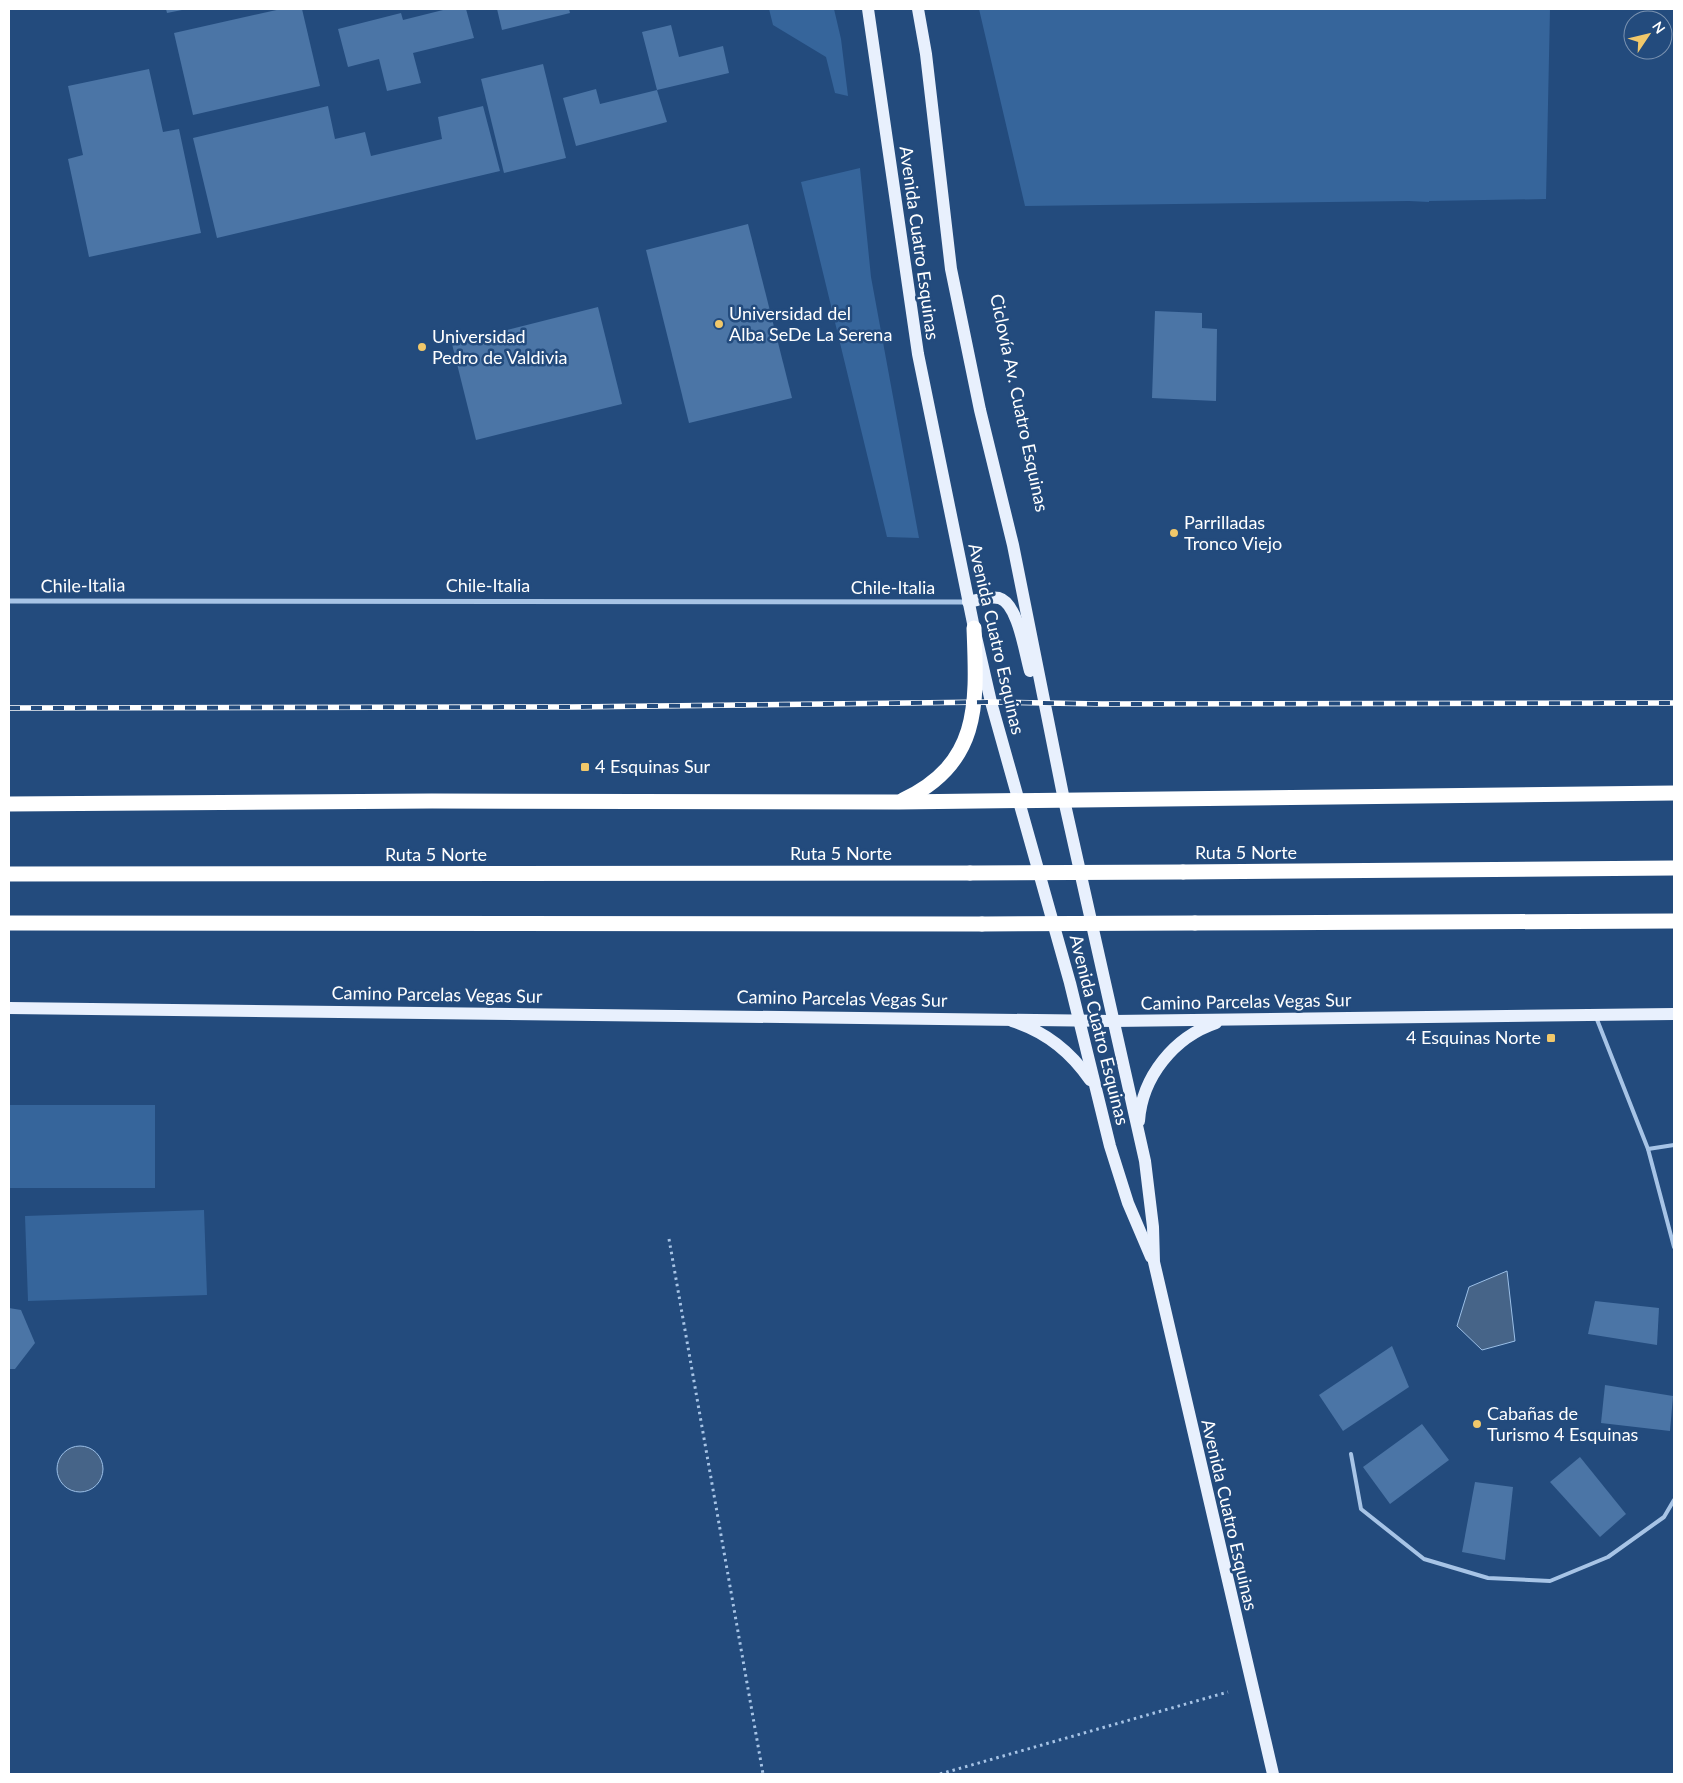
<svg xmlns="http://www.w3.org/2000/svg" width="1683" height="1783" font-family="Lato,sans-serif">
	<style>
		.green { fill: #36659b }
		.water { fill: #466488; stroke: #9bbfe7 }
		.building { fill: #4b75a6 }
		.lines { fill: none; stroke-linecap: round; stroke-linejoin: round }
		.path { stroke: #a7c4e6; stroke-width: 3; stroke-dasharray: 2.5 4; stroke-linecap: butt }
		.lane { stroke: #a7c4e6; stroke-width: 4 }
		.street { stroke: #a7c4e6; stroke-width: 5 }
		.primary { stroke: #e8f0fd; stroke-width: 12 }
		.highway { stroke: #fff; stroke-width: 15 }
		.rail-casing { stroke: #fff; stroke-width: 5.5 }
		.rail { stroke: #234b7d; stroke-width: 4; stroke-dasharray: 11; stroke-linecap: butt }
		.highway-bridge { stroke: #fff; stroke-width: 15 }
		.poi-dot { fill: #f1c86a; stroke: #234b7d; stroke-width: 2 }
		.labels { text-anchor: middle; stroke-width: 5; stroke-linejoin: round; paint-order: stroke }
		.street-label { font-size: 18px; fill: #fff; stroke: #234b7d }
		.poi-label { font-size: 18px; fill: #fff; stroke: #234b7d; text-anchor: start }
	</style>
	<rect width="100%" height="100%" fill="#234b7d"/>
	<g class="green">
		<path d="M 769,9 L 834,9 L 841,39 L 848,96 L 835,93 L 826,57 L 773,25 Z"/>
		<path d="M 979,9 L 1550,9 L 1546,199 L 1429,201 L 1429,202 L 1409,201 L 1025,206 Z"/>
		<path d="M 860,168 L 871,277 L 919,538 L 887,537 L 801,182 Z"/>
		<rect x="9" y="1105" width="146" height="83"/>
		<path d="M 204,1210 L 207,1295 L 28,1301 L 25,1216 Z"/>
	</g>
	<g class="water">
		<path d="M 1507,1271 L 1515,1341 L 1482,1350 L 1457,1326 L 1469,1287 Z"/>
		<circle cx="80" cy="1469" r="23"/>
	</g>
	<g class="building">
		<path d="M 166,9 L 182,9 L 182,10 L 167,13 Z"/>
		<path d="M 281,9 L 302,9 L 320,86 L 193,115 L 174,33 Z"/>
		<path d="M 447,9 L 466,9 L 474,38 L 413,53 L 421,83 L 387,91 L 379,59 L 348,67 L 338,29 L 401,13 L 403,20 Z"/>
		<path d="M 497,9 L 569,9 L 570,13 L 502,30 Z"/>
		<path d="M 671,25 L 679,57 L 723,46 L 729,73 L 657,90 L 642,32 Z"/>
		<path d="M 543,64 L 566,158 L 504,173 L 481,79 Z"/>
		<path d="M 149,69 L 163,132 L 179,129 L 201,233 L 89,257 L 68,159 L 83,155 L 68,86 Z"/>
		<path d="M 596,89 L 600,104 L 657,90 L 667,122 L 576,146 L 563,98 Z"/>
		<path d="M 328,106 L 335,139 L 365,132 L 371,156 L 442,139 L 438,117 L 483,106 L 500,171 L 217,238 L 193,138 Z"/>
		<path d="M 748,224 L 792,398 L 689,423 L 646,250 Z"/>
		<path d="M 598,307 L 622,404 L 476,440 L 452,344 Z"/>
		<path d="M 1155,311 L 1202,313 L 1202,328 L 1217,329 L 1216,401 L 1152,398 Z"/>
		<path d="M 1595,1301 L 1659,1308 L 1657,1345 L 1588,1334 Z"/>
		<path d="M 9,1308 L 21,1310 L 35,1343 L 15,1369 L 9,1369 Z"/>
		<path d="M 1392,1346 L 1409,1387 L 1343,1431 L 1319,1395 Z"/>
		<path d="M 1605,1385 L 1673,1396 L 1670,1431 L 1601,1423 Z"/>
		<path d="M 1422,1424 L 1449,1460 L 1390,1504 L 1363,1467 Z"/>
		<path d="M 1580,1457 L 1626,1514 L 1600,1537 L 1550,1482 Z"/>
		<path d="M 1475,1482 L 1513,1487 L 1505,1560 L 1462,1552 Z"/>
	</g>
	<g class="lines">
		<g class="path">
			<path d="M 669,1239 L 763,1774"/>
			<path d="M 940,1774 L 1228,1692"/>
		</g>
		<g class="lane">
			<path d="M 1596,1017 L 1648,1149 L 1674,1247"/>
			<path d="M 1648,1149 L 1674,1145"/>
			<path d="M 1351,1454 L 1361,1509 L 1424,1559 L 1488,1578 L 1550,1581 L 1608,1557 L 1664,1517 L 1674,1500"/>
		</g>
		<path class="street" d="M 9,601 L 968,602"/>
		<g class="primary">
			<path d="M 868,9 L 918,354 L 974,628 L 991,702 L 1070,983 L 1110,1146 L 1128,1203 L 1151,1257"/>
			<path d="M 918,9 L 926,54 L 951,269 L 980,410 L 1013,545 L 1064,800 L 1145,1161 L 1153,1227 L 1154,1262 L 1273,1774"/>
			<path d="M 968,602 C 978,600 988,596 999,598 C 1018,603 1025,654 1030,671"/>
			<path d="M 9,1008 L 1113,1021 L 1674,1014"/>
			<path d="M 1012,1021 C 1044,1031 1071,1052 1090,1080"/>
			<path d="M 1139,1121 C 1142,1077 1174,1037 1216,1023"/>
		</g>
		<g class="highway">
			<path d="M 903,800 C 981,763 977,704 974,628"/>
			<path d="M 9,804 L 432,801 L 899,802 L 1674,793"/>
			<path d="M 1183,872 L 1674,868"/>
			<path d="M 9,874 L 970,873"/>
			<path d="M 9,923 L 982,924"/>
			<path d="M 1195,923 L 1674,921"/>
		</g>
		<defs>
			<path id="rail" d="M 9,708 L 572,707 L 991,702 L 1102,704 L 1674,703"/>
		</defs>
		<use href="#rail" class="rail-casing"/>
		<use href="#rail" class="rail"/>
		<g class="highway-bridge">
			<path d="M 970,873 L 1183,872"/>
			<path d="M 982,924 L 1195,923"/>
		</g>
	</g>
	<g class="poi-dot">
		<circle cx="719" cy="324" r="5"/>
		<circle cx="422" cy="347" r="5"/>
		<circle cx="1174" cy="533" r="5"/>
		<rect x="580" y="762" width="10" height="10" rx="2.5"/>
		<rect x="1546" y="1033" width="10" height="10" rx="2.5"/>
		<circle cx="1477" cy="1424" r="5"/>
	</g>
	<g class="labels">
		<g class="street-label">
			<text transform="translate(919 243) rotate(82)" y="6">Avenida Cuatro Esquinas</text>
			<text transform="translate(1019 403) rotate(78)" y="6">Ciclovía Av. Cuatro Esquinas</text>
			<text transform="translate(83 586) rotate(-1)" y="6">Chile-Italia</text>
			<text x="488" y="592">Chile-Italia</text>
			<text x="893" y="594">Chile-Italia</text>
			<text transform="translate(996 639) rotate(77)" y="6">Avenida Cuatro Esquinas</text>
			<text x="1246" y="859">Ruta 5 Norte</text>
			<text x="841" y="860">Ruta 5 Norte</text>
			<text x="436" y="861">Ruta 5 Norte</text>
			<text transform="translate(437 995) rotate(1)" y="6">Camino Parcelas Vegas Sur</text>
			<text transform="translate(842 999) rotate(1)" y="6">Camino Parcelas Vegas Sur</text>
			<text transform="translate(1246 1002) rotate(-1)" y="6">Camino Parcelas Vegas Sur</text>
			<text transform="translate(1099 1030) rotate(76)" y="6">Avenida Cuatro Esquinas</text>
			<text transform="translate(1229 1515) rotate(77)" y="6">Avenida Cuatro Esquinas</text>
		</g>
		<g class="poi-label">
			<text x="729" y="320">Universidad del<tspan x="729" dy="21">Alba SeDe La Serena</tspan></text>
			<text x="432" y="343">Universidad<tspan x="432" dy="21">Pedro de Valdivia</tspan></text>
			<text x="1184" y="529">Parrilladas<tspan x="1184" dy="21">Tronco Viejo</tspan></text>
			<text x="595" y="773">4 Esquinas Sur</text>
			<text x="1541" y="1044" text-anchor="end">4 Esquinas Norte</text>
			<text x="1487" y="1420">Cabañas de<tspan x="1487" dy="21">Turismo 4 Esquinas</tspan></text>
		</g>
	</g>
	<rect width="1683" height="1783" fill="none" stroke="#ffffff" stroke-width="20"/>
	<g transform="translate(1648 35) rotate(55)"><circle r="24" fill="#234b7d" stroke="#7b93b1"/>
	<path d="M0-4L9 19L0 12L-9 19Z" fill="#f1c86a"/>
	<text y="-8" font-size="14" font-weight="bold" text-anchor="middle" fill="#ffffff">N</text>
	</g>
</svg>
